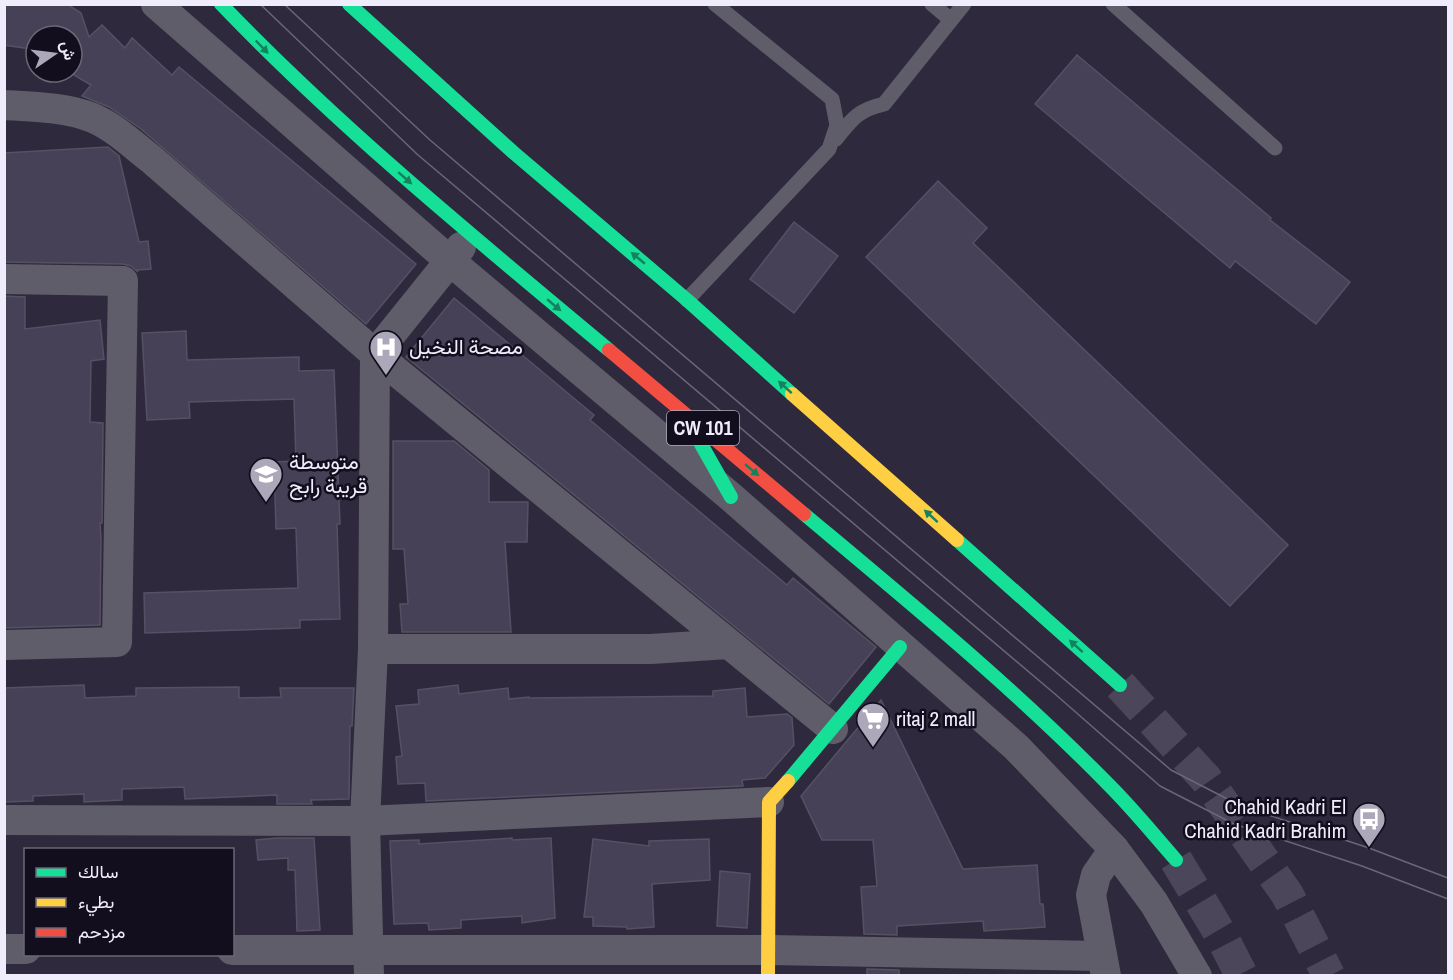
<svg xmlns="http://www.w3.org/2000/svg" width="1453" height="980" font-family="'Archivo Narrow',Vazirmatn,sans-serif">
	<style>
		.building { fill: #474158; stroke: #555162; stroke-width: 1.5 }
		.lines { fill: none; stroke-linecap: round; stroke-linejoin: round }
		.highway-tunnel { stroke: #4c465a; stroke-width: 33; stroke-dasharray: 33 16; stroke-linecap: butt }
		.lane { stroke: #605d6b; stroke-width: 15 }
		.street { stroke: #605d6b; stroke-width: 30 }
		.fast { stroke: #16e098; stroke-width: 14 }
		.slow { stroke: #ffcf43; stroke-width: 14 }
		.jam { stroke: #f24e42; stroke-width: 14 }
		.tram { stroke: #6a6874; stroke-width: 1.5 }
		.oneway { fill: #148261 }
		.labels { text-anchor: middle; stroke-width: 5; stroke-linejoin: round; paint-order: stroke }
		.shield { fill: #120e1e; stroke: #adaab9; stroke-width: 1.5 }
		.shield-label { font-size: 20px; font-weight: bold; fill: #efedfb }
		.poi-label { font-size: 21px; fill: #efedfb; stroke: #120e1e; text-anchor: start }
	</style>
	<rect width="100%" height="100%" fill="#2f293e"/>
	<g class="building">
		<path d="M 4,4 L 67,4 L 81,13 L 89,37 L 102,25 L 125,48 L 132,38 L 172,75 L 179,67 L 416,264 L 366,324 L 141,129 L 109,107 L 82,96 L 91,85 L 69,72 L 72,72 L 72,36 L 36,36 L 36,52 L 31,49 L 4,45 Z"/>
		<path d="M 1077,55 L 1271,218 L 1270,220 L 1350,282 L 1316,324 L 1235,261 L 1230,268 L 1035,104 Z"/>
		<path d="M 108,147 L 119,156 L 139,242 L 148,241 L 151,269 L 137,270 L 138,272 L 131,266 L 123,264 L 4,262 L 4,153 Z"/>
		<path d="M 938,181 L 987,228 L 973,243 L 1288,545 L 1230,606 L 866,257 Z"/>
		<path d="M 794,222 L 838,256 L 794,313 L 750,279 Z"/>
		<path d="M 4,296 L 25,297 L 25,329 L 100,320 L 104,359 L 91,361 L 90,422 L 103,423 L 102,523 L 100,523 L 101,538 L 100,625 L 4,628 Z"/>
		<path d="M 454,298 L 594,415 L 590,420 L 787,585 L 793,578 L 876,647 L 829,704 L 406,357 Z"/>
		<path d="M 186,331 L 187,360 L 299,357 L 299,371 L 334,370 L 340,524 L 337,524 L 340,619 L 300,620 L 300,628 L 145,633 L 144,593 L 298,588 L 296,528 L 276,529 L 274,462 L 296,461 L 294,399 L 189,402 L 190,418 L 147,420 L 142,333 Z"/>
		<path d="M 393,441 L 454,441 L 489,470 L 489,502 L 528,502 L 527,542 L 505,542 L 511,632 L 402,632 L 400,604 L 408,604 L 404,549 L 393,549 Z"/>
		<path d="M 84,685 L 85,698 L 136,696 L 136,688 L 239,687 L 239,698 L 281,697 L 280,688 L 354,688 L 352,726 L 350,726 L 349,799 L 311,800 L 312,804 L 277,804 L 277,795 L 185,799 L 184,787 L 122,789 L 122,800 L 84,802 L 84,794 L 33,796 L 33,801 L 4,802 L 4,688 Z"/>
		<path d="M 458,685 L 459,694 L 508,688 L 509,699 L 529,697 L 529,698 L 713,696 L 713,691 L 745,688 L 747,717 L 787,714 L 792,718 L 794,745 L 765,778 L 742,780 L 743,786 L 426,801 L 425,783 L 398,784 L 396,757 L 402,756 L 396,706 L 419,704 L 418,690 Z"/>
		<path d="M 881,700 L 963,869 L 1037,865 L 1040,904 L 1043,904 L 1045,927 L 984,931 L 983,921 L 897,926 L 897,935 L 864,934 L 861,887 L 877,886 L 873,840 L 822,840 L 801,796 Z"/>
		<path d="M 277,838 L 314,838 L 320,930 L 297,931 L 295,870 L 288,870 L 288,858 L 258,860 L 256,840 Z"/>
		<path d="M 512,838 L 512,840 L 551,838 L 555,918 L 522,923 L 522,916 L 461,920 L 461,928 L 429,930 L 428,923 L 394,924 L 390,841 L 419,840 L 419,844 Z"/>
		<path d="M 593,839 L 649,846 L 649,841 L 709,839 L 710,880 L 652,884 L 654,927 L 627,929 L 627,927 L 593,926 L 593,917 L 584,917 Z"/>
		<path d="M 720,871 L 750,874 L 747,928 L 717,926 Z"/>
		<path d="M 867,969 L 899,970 L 899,975 L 867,975 Z"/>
	</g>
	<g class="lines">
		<g class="highway-tunnel">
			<path d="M 1120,685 L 1206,779 L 1287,894 L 1329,976"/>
			<path d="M 1176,860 L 1222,937 L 1242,976"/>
		</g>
		<g class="lane">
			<path d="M 932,4 L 951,20"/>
			<path d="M 1113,4 L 1275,148"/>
			<path d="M 836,139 C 852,119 858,110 884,104 L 964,4"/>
			<path d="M 687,300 L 829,149 L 837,125 L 832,99 L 715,4"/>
		</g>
		<g class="street">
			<path d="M 156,4 L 450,261 L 731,497 L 1016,747 L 1114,849 L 1154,903 L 1197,976"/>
			<path d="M 4,105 C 34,107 65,107 93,118 C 114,127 133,145 151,159 L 375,354 L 833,729"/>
			<path d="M 4,279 L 123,281 L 117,642 L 4,645"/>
			<path d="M 373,649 L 651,649 L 728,644"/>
			<path d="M 4,820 L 365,821 L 769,802"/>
			<path d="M 4,949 L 26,949"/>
			<path d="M 232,950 L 769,950 L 1101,956"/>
			<path d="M 369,976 L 365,821 L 373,649 L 375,354 L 461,247"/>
			<path d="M 1106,976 L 1091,895 L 1096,875 L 1114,849"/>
		</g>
		<g class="fast">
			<path d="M 221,4 C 341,129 476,239 609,350"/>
			<path d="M 349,4 L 514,153 L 687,300 L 792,394"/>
			<path d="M 693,430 L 731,497"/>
			<path d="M 804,514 C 908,601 1014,688 1109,785 C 1133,809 1154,835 1176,860"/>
			<path d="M 957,540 L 1120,685"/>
			<path d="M 788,781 L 900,647"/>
		</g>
		<g class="slow">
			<path d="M 792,394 L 957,540"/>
			<path d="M 768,976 L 769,802 L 788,781"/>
		</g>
		<path class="jam" d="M 609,350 L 804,514"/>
		<g class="tram">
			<path d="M 260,4 L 418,155 L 1055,694 L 1160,786 L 1234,824 L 1362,866 L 1448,899"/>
			<path d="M 284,4 L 430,140 L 1171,770 L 1241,806 L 1369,848 L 1448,878"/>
		</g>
	</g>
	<defs><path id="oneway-solid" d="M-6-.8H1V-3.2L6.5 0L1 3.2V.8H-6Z" transform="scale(1.5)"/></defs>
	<g class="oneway">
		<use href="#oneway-solid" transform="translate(262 47) rotate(46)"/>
		<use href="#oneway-solid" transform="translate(405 178) rotate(41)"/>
		<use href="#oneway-solid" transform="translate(638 258) rotate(-140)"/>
		<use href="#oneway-solid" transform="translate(554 305) rotate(40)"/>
		<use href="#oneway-solid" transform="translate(785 387) rotate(-138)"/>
		<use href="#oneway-solid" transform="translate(752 470) rotate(40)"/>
		<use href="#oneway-solid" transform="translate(931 516) rotate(-138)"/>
		<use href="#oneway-solid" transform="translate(1076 646) rotate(-138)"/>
	</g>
	<defs>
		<symbol id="hospital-pin" viewBox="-11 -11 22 30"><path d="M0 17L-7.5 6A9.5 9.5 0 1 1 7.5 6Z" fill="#aca8b9" stroke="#120e1e"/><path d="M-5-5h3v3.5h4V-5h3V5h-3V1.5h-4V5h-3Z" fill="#fff"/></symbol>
		<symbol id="school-pin" viewBox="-11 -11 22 30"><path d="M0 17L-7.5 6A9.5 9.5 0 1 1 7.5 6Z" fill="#aca8b9" stroke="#120e1e"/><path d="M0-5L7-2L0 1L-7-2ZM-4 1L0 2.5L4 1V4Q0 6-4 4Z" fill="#fff"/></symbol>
		<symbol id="supermarket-pin" viewBox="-11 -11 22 30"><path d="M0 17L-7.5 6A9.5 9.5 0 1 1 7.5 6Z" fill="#aca8b9" stroke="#120e1e"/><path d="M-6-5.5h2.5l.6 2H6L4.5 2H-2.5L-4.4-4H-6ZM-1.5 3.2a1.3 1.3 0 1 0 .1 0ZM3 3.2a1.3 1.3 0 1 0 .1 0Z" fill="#fff"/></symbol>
		<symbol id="bus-pin" viewBox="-11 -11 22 30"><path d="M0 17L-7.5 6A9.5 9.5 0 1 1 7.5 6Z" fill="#aca8b9" stroke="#120e1e"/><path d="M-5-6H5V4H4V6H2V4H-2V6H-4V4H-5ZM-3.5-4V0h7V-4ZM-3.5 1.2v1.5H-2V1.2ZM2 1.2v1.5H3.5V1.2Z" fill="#fff"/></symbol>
	</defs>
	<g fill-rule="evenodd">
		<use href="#hospital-pin" x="367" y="328" width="38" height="52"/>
		<use href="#school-pin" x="247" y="455" width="38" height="52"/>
		<use href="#supermarket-pin" x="854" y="700" width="38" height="52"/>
		<use href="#bus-pin" x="1350" y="800" width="38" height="52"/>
	</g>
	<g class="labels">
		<rect class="shield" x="667" y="411" width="72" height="34" rx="4.5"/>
		<g class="shield-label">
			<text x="703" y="435">CW 101</text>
		</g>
		<g class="poi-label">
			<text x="409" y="354">مصحة النخيل</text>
			<text x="289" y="469">متوسطة<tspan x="289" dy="24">قريبة رابح</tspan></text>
			<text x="896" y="726">ritaj 2 mall</text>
			<text x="1346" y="814" text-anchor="end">Chahid Kadri El<tspan x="1346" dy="24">Chahid Kadri Brahim</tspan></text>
		</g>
	</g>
	<rect width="1453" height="980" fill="none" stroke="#efedfb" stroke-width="12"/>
	<rect x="24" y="848" width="210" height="108" fill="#120e1e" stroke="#6a6776" stroke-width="1.5"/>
	<rect x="36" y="868" width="30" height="9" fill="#16e098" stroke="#6a6776" stroke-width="1.5"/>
	<text x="78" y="878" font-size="18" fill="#efedfb">سالك</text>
	<rect x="36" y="898" width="30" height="9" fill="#ffcf43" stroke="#6a6776" stroke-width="1.5"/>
	<text x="78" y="908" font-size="18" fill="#efedfb">بطيء</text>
	<rect x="36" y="928" width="30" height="9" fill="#f24e42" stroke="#6a6776" stroke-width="1.5"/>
	<text x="78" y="938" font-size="18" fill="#efedfb">مزدحم</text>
	<g transform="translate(54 54) rotate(76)"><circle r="28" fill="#120e1e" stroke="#6a6776" stroke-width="1.5"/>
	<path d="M0-4.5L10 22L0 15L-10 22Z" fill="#aca8b9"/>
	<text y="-9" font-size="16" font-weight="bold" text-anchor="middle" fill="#efedfb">ش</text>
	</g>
</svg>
